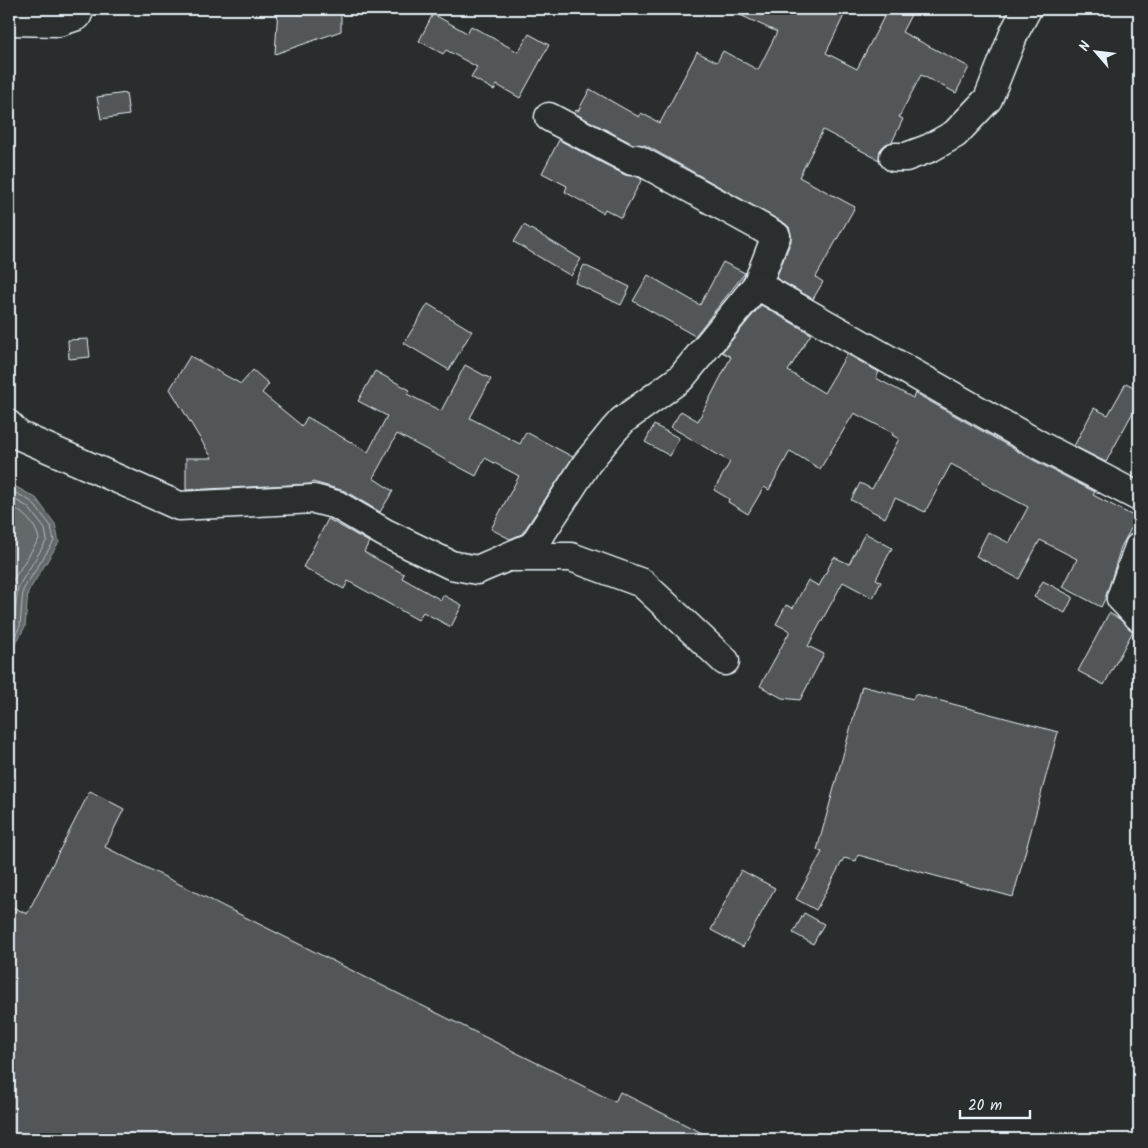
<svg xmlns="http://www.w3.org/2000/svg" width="1148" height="1148" font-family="Kalam,sans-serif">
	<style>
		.water { fill: #63686b; stroke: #989fa3 }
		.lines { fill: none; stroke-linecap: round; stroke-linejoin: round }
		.shore { stroke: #b3bac0; stroke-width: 1 }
		.building { fill: #535759; stroke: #e8f1f8 }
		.minor-casing { stroke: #e8f1f8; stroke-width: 31 }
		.minor { stroke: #2a2d2e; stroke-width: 28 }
	</style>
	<rect width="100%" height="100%" fill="#2a2d2e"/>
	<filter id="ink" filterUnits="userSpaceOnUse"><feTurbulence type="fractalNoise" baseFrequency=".02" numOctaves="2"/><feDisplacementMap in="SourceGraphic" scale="10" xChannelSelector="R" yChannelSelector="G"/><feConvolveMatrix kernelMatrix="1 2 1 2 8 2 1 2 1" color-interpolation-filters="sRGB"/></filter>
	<g filter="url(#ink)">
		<path class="water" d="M 9,483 L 36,498 L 55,524 L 59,542 L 28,592 L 25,627 L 16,643 L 9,651 Z"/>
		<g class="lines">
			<g class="shore">
				<path d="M 9,489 L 32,502 L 51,526 L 54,541 L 23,590 L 20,626 L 13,640 L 9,644"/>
				<path d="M 9,496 L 28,507 L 45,529 L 47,540 L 18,587 L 14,624 L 9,634"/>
				<path d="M 9,505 C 22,512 36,523 39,539 L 12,582 L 9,595"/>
			</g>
		</g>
		<g class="building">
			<path d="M 278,9 L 341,9 L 341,31 L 275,54 Z"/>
			<path d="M 727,9 L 847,9 L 826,53 L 857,69 L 888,9 L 914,9 L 902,32 L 969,67 L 956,93 L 921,75 L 899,117 L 903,119 L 892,142 L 886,144 L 880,150 L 879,160 L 823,130 L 799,177 L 855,207 L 816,277 L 823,282 L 813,299 L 776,278 L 791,241 L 791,234 L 789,227 L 784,223 L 645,145 L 633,144 L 574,113 L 576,110 L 578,111 L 590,89 L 639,117 L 641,113 L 660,123 L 697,52 L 717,62 L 723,51 L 758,70 L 777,32 Z"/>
			<path d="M 433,14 L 467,33 L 471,26 L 518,52 L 529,34 L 549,45 L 520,98 L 497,85 L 494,90 L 471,77 L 477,67 L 446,50 L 443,54 L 419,41 Z"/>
			<path d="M 126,93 L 129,115 L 101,119 L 97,97 Z"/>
			<path d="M 559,140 L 625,175 L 635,176 L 642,179 L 621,218 L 605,209 L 603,213 L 565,192 L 567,186 L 542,173 Z"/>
			<path d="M 524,225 L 581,259 L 571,276 L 514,242 Z"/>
			<path d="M 723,262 L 745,273 L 695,336 L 633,301 L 648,275 L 700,305 Z"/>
			<path d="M 584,265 L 630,287 L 621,305 L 575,283 Z"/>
			<path d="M 428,304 L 472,331 L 449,370 L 404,343 Z"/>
			<path d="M 761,305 L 811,334 L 788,371 L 824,393 L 847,354 L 879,372 L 876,378 L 913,398 L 915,393 L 1035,461 L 1095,492 L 1093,495 L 1137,518 L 1121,547 L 1106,597 L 1101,607 L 1063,587 L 1077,559 L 1040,540 L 1019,579 L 976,556 L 988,532 L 1009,543 L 1028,507 L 982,483 L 983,481 L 951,464 L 925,512 L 895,498 L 885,518 L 851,500 L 860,483 L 872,489 L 899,439 L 892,435 L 893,433 L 854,413 L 820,469 L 790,451 L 769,490 L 764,487 L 748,514 L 728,502 L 729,499 L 714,490 L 730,462 L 671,427 L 681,411 L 698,421 L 731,357 L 722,352 Z"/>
			<path d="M 88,339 L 90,357 L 69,359 L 68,340 Z"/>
			<path d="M 190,356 L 241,384 L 253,370 L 269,384 L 262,393 L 302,426 L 307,417 L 368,452 L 387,416 L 358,401 L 375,371 L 410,390 L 407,394 L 441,411 L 465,365 L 491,379 L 470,418 L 520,444 L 526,432 L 573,457 L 522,534 L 510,539 L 491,529 L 519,476 L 485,458 L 476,476 L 397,434 L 373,478 L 393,491 L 380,512 L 345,491 L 313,482 L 310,484 L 186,490 L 186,458 L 212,458 L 170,389 Z"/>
			<path d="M 1126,383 L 1139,390 L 1139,401 L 1106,462 L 1074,446 L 1094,408 L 1108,415 Z"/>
			<path d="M 654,425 L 679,438 L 670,456 L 645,442 Z"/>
			<path d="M 328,519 L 369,542 L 364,552 L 404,574 L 402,578 L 441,600 L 443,595 L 462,605 L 451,627 L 423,612 L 418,620 L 348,581 L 344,589 L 303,567 Z"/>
			<path d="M 865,533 L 892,548 L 876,579 L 881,582 L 873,598 L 843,582 L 808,646 L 824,654 L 800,700 L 782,698 L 760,686 L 790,631 L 776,624 L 786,605 L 793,608 L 808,580 L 819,586 L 834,557 L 849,564 Z"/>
			<path d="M 1043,581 L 1073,597 L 1065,613 L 1034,597 Z"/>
			<path d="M 1109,613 L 1118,618 L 1133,631 L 1104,685 L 1078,671 Z"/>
			<path d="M 862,686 L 913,699 L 915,694 L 1058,732 L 1013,897 L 858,855 L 856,861 L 844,858 L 816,910 L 796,899 L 822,852 L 817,850 Z"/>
			<path d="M 90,791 L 124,809 L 105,847 L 615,1102 L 620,1092 L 714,1139 L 9,1139 L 9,905 L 27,914 Z"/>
			<path d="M 741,870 L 775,888 L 743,947 L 711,930 Z"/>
			<path d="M 804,913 L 824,924 L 813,944 L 793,933 Z"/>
		</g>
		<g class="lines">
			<defs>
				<g id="minor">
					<path d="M 9,21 L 59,22 L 77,16 L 80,9"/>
					<path d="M 549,117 L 632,161 L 637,159 L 757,225 L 776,236 L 757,285"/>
					<path d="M 894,157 L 906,157 L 930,148 L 955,134 L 988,99 L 1015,31 L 1027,9"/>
					<path d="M 9,425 L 18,435 L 179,506 L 314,499 L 337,505 L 385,533 L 451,565 L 477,570 L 533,546 L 587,463 L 613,431 L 623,420 L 681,378 L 757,285 L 1043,447 L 1139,497"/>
					<path d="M 1139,547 L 1121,598 L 1139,617"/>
					<path d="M 512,557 L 571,557 L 642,583 L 725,661"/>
				</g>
			</defs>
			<use href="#minor" class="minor-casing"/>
			<use href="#minor" class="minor"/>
		</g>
	</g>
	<rect width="1148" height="1148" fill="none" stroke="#2a2d2e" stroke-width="30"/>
	<rect x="15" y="15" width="1118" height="1118" fill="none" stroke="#e8f1f8" stroke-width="2" filter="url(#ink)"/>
	<g transform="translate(1096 52) rotate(298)" stroke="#2a2d2e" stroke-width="4" paint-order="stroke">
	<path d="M0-4L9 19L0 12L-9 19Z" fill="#e8f1f8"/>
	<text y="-8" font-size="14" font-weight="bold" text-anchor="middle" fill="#e8f1f8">N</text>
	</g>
	<path d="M960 1110v8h70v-8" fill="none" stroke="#e8f1f8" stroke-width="2.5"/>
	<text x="968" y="1110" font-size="15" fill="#e8f1f8" stroke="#2a2d2e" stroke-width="4" paint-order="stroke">20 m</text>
</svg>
